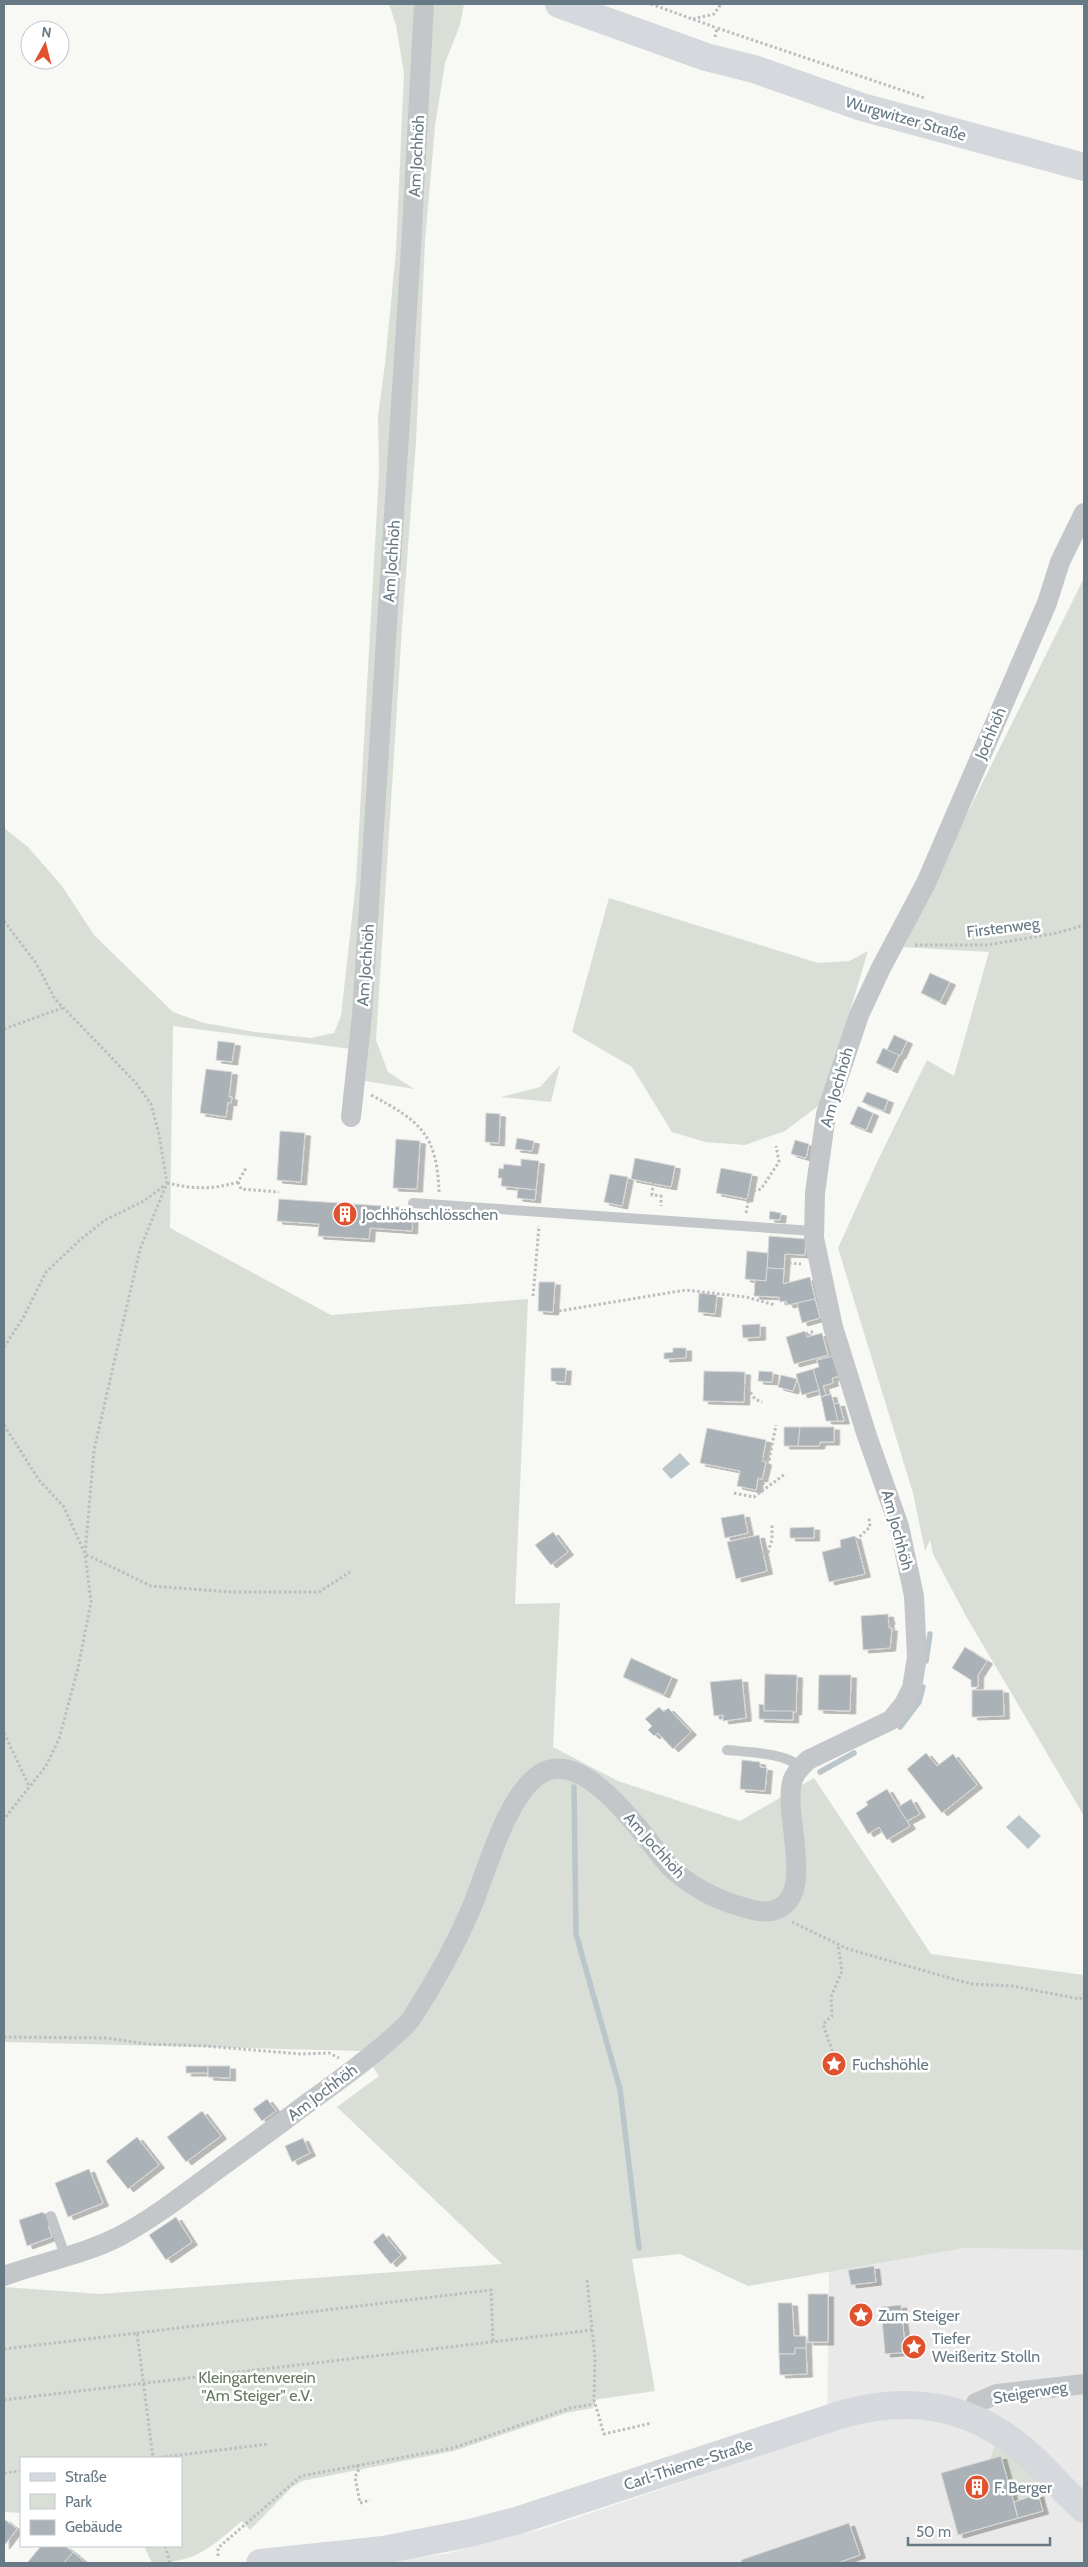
<svg xmlns="http://www.w3.org/2000/svg" width="1088" height="2567" font-family="Cabin,sans-serif">
	<style>
		.built { fill: #e8e9e8 }
		.green { fill: #d9dfd6 }
		.water { fill: #bac6c9 }
		.lines { fill: none; stroke-linecap: round; stroke-linejoin: round }
		.stream { stroke: #bac6c9; stroke-width: 5.5 }
		.building { fill: #aab2b7; stroke: #d9d9d7; filter: url(#shadow) }
		.path { stroke: #bbbec0; stroke-width: 3; stroke-dasharray: 2.5 2.5; stroke-linecap: butt }
		.lane { stroke: #c3c7ca; stroke-width: 10 }
		.street { stroke: #c3c7ca; stroke-width: 20 }
		.secondary { stroke: #d5d9dd; stroke-width: 28 }
		.labels { text-anchor: middle; stroke-width: 5; stroke-linejoin: round; paint-order: stroke }
		.street-label { font-size: 16px; fill: #677985; stroke: #fff }
		.poi-label { font-size: 16px; fill: #677985; stroke: #fff; text-anchor: start }
		.park-label { font-size: 16px; fill: #667862; stroke: #fff }
	</style>
	<defs>
		<filter id="shadow"><feDropShadow dx="5.5" dy="3" stdDeviation="0" flood-color="#0004"/></filter>
	</defs>
	<rect width="100%" height="100%" fill="#f8f8f5"/>
	<path class="built" d="M 965,2248 L 1084,2250 L 1084,2563 L 362,2563 L 445,2554 L 549,2527 L 827,2433 L 829,2271 Z"/>
	<g class="green">
		<path d="M 389,4 L 464,4 L 460,25 L 445,63 L 435,126 L 425,242 L 416,442 L 402,627 L 376,1040 L 388,1072 L 414,1089 L 365,1081 L 367,1051 L 173,1026 L 170,1228 L 331,1315 L 528,1299 L 515,1604 L 560,1603 L 553,1747 L 618,1781 L 740,1821 L 814,1778 L 931,1954 L 1084,1975 L 1084,2250 L 965,2248 L 748,2286 L 680,2254 L 632,2259 L 655,2391 L 593,2400 L 593,2408 L 566,2413 L 454,2451 L 302,2481 L 291,2488 L 250,2530 L 242,2521 C 211,2547 196,2563 152,2563 L 144,2546 L 181,2546 L 181,2458 L 21,2458 L 21,2513 L 4,2512 L 4,2287 L 100,2294 L 502,2264 L 337,2107 L 379,2076 L 362,2051 L 4,2042 L 4,828 L 28,847 L 62,886 L 94,935 L 173,1012 L 204,1023 L 255,1032 L 311,1038 L 334,1033 L 341,1016 L 356,882 L 379,473 L 378,416 L 385,364 L 396,251 L 404,73 L 396,25 Z"/>
		<path d="M 1084,578 L 1084,1816 L 967,1618 L 933,1554 L 930,1540 L 925,1551 L 913,1493 L 838,1248 L 879,1158 L 927,1060 L 954,1076 L 989,952 L 901,947 Z"/>
		<path d="M 609,898 L 818,963 L 849,961 L 868,951 L 822,1103 L 785,1131 L 745,1145 L 705,1142 L 672,1132 L 632,1067 L 572,1032 Z"/>
		<path d="M 560,1065 L 551,1102 L 501,1097 L 540,1087 Z"/>
		<path d="M 995,2444 L 1011,2455 L 1047,2492 L 1043,2511 L 1038,2495 L 1014,2502 L 1001,2457 L 990,2459 Z"/>
	</g>
	<g class="water">
		<path d="M 680,1453 L 690,1464 L 671,1479 L 662,1469 Z"/>
		<path d="M 1019,1815 L 1041,1836 L 1028,1849 L 1006,1827 Z"/>
	</g>
	<g class="lines">
		<g class="stream">
			<path d="M 926,1661 L 930,1634"/>
			<path d="M 900,1727 L 919,1702 L 923,1687"/>
			<path d="M 820,1772 L 854,1753"/>
			<path d="M 574,1787 L 576,1934 L 620,2089 L 639,2248"/>
		</g>
	</g>
	<g class="building">
		<path d="M 930,973 L 950,982 L 940,1002 L 921,993 Z"/>
		<path d="M 894,1035 L 907,1041 L 900,1056 L 887,1050 Z"/>
		<path d="M 218,1041 L 235,1043 L 232,1062 L 216,1060 Z"/>
		<path d="M 883,1048 L 899,1055 L 892,1070 L 876,1063 Z"/>
		<path d="M 206,1069 L 232,1072 L 229,1097 L 232,1097 L 231,1103 L 228,1102 L 226,1117 L 200,1113 Z"/>
		<path d="M 867,1092 L 888,1100 L 884,1111 L 862,1102 Z"/>
		<path d="M 858,1106 L 873,1113 L 866,1130 L 850,1124 Z"/>
		<path d="M 486,1113 L 500,1114 L 499,1143 L 485,1142 Z"/>
		<path d="M 280,1131 L 305,1133 L 301,1182 L 277,1180 Z"/>
		<path d="M 517,1138 L 534,1141 L 532,1151 L 515,1149 Z"/>
		<path d="M 396,1139 L 420,1141 L 417,1189 L 393,1188 Z"/>
		<path d="M 795,1140 L 809,1144 L 806,1158 L 791,1154 Z"/>
		<path d="M 635,1158 L 675,1166 L 671,1187 L 631,1179 Z"/>
		<path d="M 521,1159 L 539,1161 L 536,1190 L 501,1186 L 502,1178 L 498,1178 L 499,1168 L 503,1169 L 504,1164 L 521,1166 Z"/>
		<path d="M 721,1168 L 752,1174 L 747,1199 L 716,1193 Z"/>
		<path d="M 610,1174 L 628,1177 L 622,1206 L 604,1202 Z"/>
		<path d="M 518,1188 L 536,1190 L 535,1200 L 517,1198 Z"/>
		<path d="M 279,1199 L 413,1208 L 412,1231 L 370,1228 L 369,1239 L 318,1236 L 319,1224 L 277,1221 Z"/>
		<path d="M 770,1211 L 781,1213 L 780,1220 L 769,1219 Z"/>
		<path d="M 769,1236 L 806,1239 L 805,1255 L 785,1254 L 784,1269 L 767,1268 Z"/>
		<path d="M 747,1251 L 768,1253 L 766,1281 L 745,1279 Z"/>
		<path d="M 767,1268 L 784,1269 L 783,1284 L 810,1277 L 815,1299 L 788,1305 L 786,1301 L 780,1302 L 779,1297 L 754,1296 L 755,1280 L 766,1281 Z"/>
		<path d="M 539,1282 L 555,1282 L 553,1312 L 538,1311 Z"/>
		<path d="M 699,1293 L 717,1295 L 715,1314 L 698,1312 Z"/>
		<path d="M 815,1299 L 820,1318 L 802,1323 L 797,1303 Z"/>
		<path d="M 760,1324 L 760,1337 L 743,1338 L 742,1325 Z"/>
		<path d="M 805,1331 L 807,1337 L 822,1333 L 828,1355 L 794,1364 L 786,1337 Z"/>
		<path d="M 673,1348 L 686,1348 L 686,1358 L 664,1359 L 664,1353 L 673,1352 Z"/>
		<path d="M 834,1356 L 840,1376 L 832,1378 L 833,1383 L 823,1386 L 826,1395 L 821,1397 L 813,1369 L 819,1367 L 817,1360 Z"/>
		<path d="M 551,1368 L 566,1368 L 565,1382 L 551,1381 Z"/>
		<path d="M 813,1369 L 819,1390 L 802,1395 L 796,1374 Z"/>
		<path d="M 704,1371 L 745,1372 L 744,1402 L 703,1401 Z"/>
		<path d="M 759,1371 L 773,1372 L 772,1382 L 758,1381 Z"/>
		<path d="M 781,1375 L 797,1379 L 793,1391 L 778,1387 Z"/>
		<path d="M 831,1394 L 834,1404 L 838,1421 L 826,1421 L 821,1397 Z"/>
		<path d="M 839,1403 L 844,1421 L 838,1421 L 834,1404 Z"/>
		<path d="M 784,1427 L 800,1427 L 798,1446 L 784,1446 Z"/>
		<path d="M 800,1427 L 834,1427 L 834,1442 L 820,1442 L 819,1446 L 798,1446 Z"/>
		<path d="M 707,1428 L 766,1440 L 762,1461 L 766,1462 L 762,1479 L 758,1478 L 756,1490 L 737,1486 L 740,1471 L 700,1463 Z"/>
		<path d="M 744,1514 L 748,1533 L 725,1538 L 721,1518 Z"/>
		<path d="M 814,1527 L 814,1538 L 790,1538 L 790,1528 Z"/>
		<path d="M 553,1532 L 568,1552 L 551,1565 L 535,1545 Z"/>
		<path d="M 759,1535 L 767,1571 L 736,1579 L 727,1542 Z"/>
		<path d="M 855,1536 L 865,1574 L 829,1582 L 822,1552 L 841,1547 L 840,1540 Z"/>
		<path d="M 888,1614 L 889,1628 L 892,1628 L 890,1648 L 863,1650 L 861,1616 Z"/>
		<path d="M 965,1647 L 987,1661 L 978,1675 L 978,1687 L 971,1687 L 971,1680 L 952,1668 Z"/>
		<path d="M 631,1658 L 672,1677 L 664,1695 L 623,1677 Z"/>
		<path d="M 765,1674 L 797,1675 L 796,1712 L 764,1711 Z"/>
		<path d="M 819,1675 L 851,1675 L 850,1711 L 818,1710 Z"/>
		<path d="M 742,1679 L 746,1718 L 723,1721 L 723,1715 L 714,1716 L 710,1682 Z"/>
		<path d="M 972,1690 L 1003,1690 L 1004,1716 L 972,1717 Z"/>
		<path d="M 759,1704 L 764,1705 L 764,1711 L 793,1711 L 793,1720 L 759,1719 Z"/>
		<path d="M 659,1707 L 664,1712 L 668,1708 L 691,1732 L 673,1749 L 658,1733 L 654,1736 L 648,1730 L 652,1726 L 645,1719 Z"/>
		<path d="M 926,1753 L 937,1766 L 953,1754 L 977,1785 L 942,1813 L 907,1769 Z"/>
		<path d="M 742,1760 L 760,1762 L 760,1767 L 767,1768 L 765,1791 L 740,1789 Z"/>
		<path d="M 887,1789 L 910,1826 L 887,1840 L 879,1827 L 868,1834 L 856,1813 L 868,1805 L 866,1802 Z"/>
		<path d="M 911,1799 L 920,1814 L 907,1821 L 898,1807 Z"/>
		<rect x="186" y="2066" width="22" height="7"/>
		<path d="M 208,2066 L 230,2066 L 230,2078 L 208,2077 Z"/>
		<path d="M 267,2099 L 276,2111 L 262,2121 L 253,2109 Z"/>
		<path d="M 202,2111 L 221,2136 L 186,2162 L 167,2137 Z"/>
		<path d="M 137,2137 L 159,2165 L 128,2189 L 106,2161 Z"/>
		<path d="M 303,2138 L 310,2153 L 292,2162 L 285,2146 Z"/>
		<path d="M 89,2169 L 103,2203 L 68,2217 L 55,2183 Z"/>
		<path d="M 43,2212 L 44,2214 L 48,2213 L 52,2225 L 48,2226 L 52,2237 L 27,2246 L 19,2220 Z"/>
		<path d="M 176,2217 L 192,2242 L 166,2260 L 149,2235 Z"/>
		<path d="M 383,2233 L 401,2255 L 391,2264 L 373,2242 Z"/>
		<path d="M 874,2266 L 876,2282 L 851,2285 L 848,2270 Z"/>
		<rect x="808" y="2294" width="20" height="48"/>
		<path d="M 778,2303 L 792,2303 L 794,2336 L 806,2336 L 806,2348 L 795,2348 L 795,2354 L 779,2354 Z"/>
		<path d="M 901,2305 L 905,2346 L 909,2345 L 909,2352 L 885,2354 L 881,2307 Z"/>
		<path d="M 795,2348 L 806,2348 L 807,2374 L 780,2375 L 779,2354 L 795,2354 Z"/>
		<path d="M 1001,2456 L 1018,2518 L 958,2535 L 941,2473 Z"/>
		<path d="M 1038,2494 L 1043,2511 L 1018,2518 L 1014,2502 Z"/>
		<path d="M 4,2519 L 17,2529 L 4,2546 Z"/>
		<path d="M 849,2523 L 860,2555 L 837,2563 L 742,2563 L 741,2560 Z"/>
		<path d="M 41,2546 L 65,2546 L 73,2552 L 64,2563 L 27,2563 Z"/>
		<path d="M 73,2552 L 86,2563 L 64,2563 Z"/>
	</g>
	<g class="lines">
		<g class="path">
			<path d="M 651,4 L 717,28"/>
			<path d="M 693,19 L 714,14 L 721,4"/>
			<path d="M 715,37 L 717,28 L 925,98"/>
			<path d="M 4,921 L 36,963 L 55,999 L 136,1083 L 151,1104 L 159,1134 L 167,1183 L 140,1249 L 94,1450 L 85,1554 L 151,1586 L 231,1592 L 319,1592 L 350,1572"/>
			<path d="M 915,945 L 987,945 L 1057,933 L 1084,925"/>
			<path d="M 4,1029 L 62,1008"/>
			<path d="M 371,1095 C 420,1121 437,1134 439,1192"/>
			<path d="M 238,1182 L 241,1189 L 279,1192"/>
			<path d="M 167,1183 C 194,1189 211,1190 238,1182 L 246,1168"/>
			<path d="M 653,1183 L 652,1195 L 661,1196 L 661,1206"/>
			<path d="M 746,1213 L 750,1192 L 761,1189 L 779,1162 L 776,1146"/>
			<path d="M 789,1263 L 801,1264"/>
			<path d="M 533,1296 L 539,1226"/>
			<path d="M 559,1311 L 686,1290 L 746,1297 L 775,1305"/>
			<path d="M 806,1334 L 815,1331"/>
			<path d="M 4,1347 L 23,1318 L 46,1272 L 80,1240 L 105,1220 L 144,1201 L 165,1185"/>
			<path d="M 745,1384 L 755,1399 L 762,1402"/>
			<path d="M 4,1425 L 39,1480 L 64,1507 L 85,1554 L 91,1602 L 78,1668 L 59,1739 L 46,1766 L 4,1819"/>
			<path d="M 762,1459 L 769,1460 L 762,1489"/>
			<path d="M 769,1460 L 776,1425"/>
			<path d="M 734,1493 L 754,1497 L 785,1474"/>
			<path d="M 856,1540 L 870,1527 L 869,1518"/>
			<path d="M 763,1554 L 768,1552 L 772,1540 L 772,1523"/>
			<path d="M 890,1626 L 890,1624 L 896,1623"/>
			<path d="M 4,1733 L 29,1786"/>
			<path d="M 792,1922 L 848,1949 L 971,1984 L 1012,1986 L 1080,1999 L 1084,1994"/>
			<path d="M 4,2037 L 107,2038 L 147,2044 L 205,2046 L 301,2054 L 329,2053 L 339,2058"/>
			<path d="M 834,2056 L 823,2024 L 832,2016 L 831,1997 L 842,1971 L 838,1945"/>
			<path d="M 587,2280 L 595,2358 L 594,2400 L 604,2434 L 652,2423"/>
			<path d="M 137,2333 L 491,2290 L 493,2341"/>
			<path d="M 4,2349 L 137,2333 L 153,2458"/>
			<path d="M 4,2400 L 592,2330"/>
			<path d="M 155,2458 L 268,2444"/>
			<path d="M 357,2465 L 359,2469 L 355,2477 L 360,2503 L 370,2500"/>
			<path d="M 4,2473 L 21,2471"/>
			<path d="M 165,2546 L 170,2563"/>
			<path d="M 218,2556 L 218,2548 L 301,2476 L 453,2448 L 570,2408 L 595,2404"/>
		</g>
		<g class="lane">
			<path d="M 413,1203 L 813,1231"/>
			<path d="M 727,1750 C 747,1752 787,1753 800,1767"/>
			<path d="M 51,2216 L 66,2258"/>
		</g>
		<g class="street">
			<path d="M 351,1117 L 362,1015 L 411,248 L 424,4"/>
			<path d="M 4,2276 C 42,2262 83,2255 120,2236 C 150,2220 178,2199 206,2178 C 239,2154 272,2130 305,2105 C 334,2084 364,2063 392,2038 C 399,2031 408,2025 413,2016 C 435,1982 455,1946 471,1909 C 487,1871 506,1796 540,1774 C 586,1745 646,1841 670,1867 C 688,1885 715,1899 739,1906 C 751,1909 763,1914 775,1910 C 818,1896 781,1812 793,1779 C 796,1771 802,1766 808,1760 L 891,1720 L 904,1704 L 912,1688 L 917,1657 L 914,1596 L 899,1526 L 867,1436 L 833,1327 L 814,1238 L 815,1193 L 826,1114 L 859,1015 L 881,968 L 926,883 L 1047,603 L 1060,562 L 1084,513"/>
			<path d="M 976,2403 L 997,2394 L 1084,2384"/>
		</g>
		<g class="secondary">
			<path d="M 559,4 L 706,57 L 754,69 L 862,107 L 1084,167"/>
			<path d="M 260,2563 L 383,2550 L 470,2533 L 516,2521 L 843,2414 C 909,2396 966,2404 1020,2447 C 1043,2466 1062,2490 1084,2509"/>
		</g>
	</g>
	<defs>
		<symbol id="building-disc" viewBox="-11 -11 22 22"><circle r="9.5" fill="#e0522d" stroke="#fff"/><path d="M-4-6H4V6H1V3H-1V6H-4ZM-2.5-4.3h1.7v1.8h-1.7ZM.8-4.3h1.7v1.8H.8ZM-2.5-1h1.7V.8h-1.7ZM.8-1h1.7V.8H.8Z" fill="#fff"/></symbol>
		<symbol id="sight-disc" viewBox="-11 -11 22 22"><circle r="9.5" fill="#e0522d" stroke="#fff"/><path d="M0-6L1.8-2.2L6-1.7L2.9 1.2L3.7 5.4L0 3.3L-3.7 5.4L-2.9 1.2L-6-1.7L-1.8-2.2Z" fill="#fff"/></symbol>
	</defs>
	<g fill-rule="evenodd">
		<use href="#building-disc" x="331" y="1200" width="28" height="28"/>
		<use href="#sight-disc" x="820" y="2050" width="28" height="28"/>
		<use href="#sight-disc" x="847" y="2301" width="28" height="28"/>
		<use href="#sight-disc" x="900" y="2333" width="28" height="28"/>
		<use href="#building-disc" x="963" y="2473" width="28" height="28"/>
	</g>
	<g class="labels">
		<g class="street-label">
			<text transform="translate(906 118) rotate(16)" y="6">Wurgwitzer Straße</text>
			<text transform="translate(416 156) rotate(-87)" y="6">Am Jochhöh</text>
			<text transform="translate(391 561) rotate(-86)" y="6">Am Jochhöh</text>
			<text transform="translate(990 733) rotate(-67)" y="6">Jochhöh</text>
			<text transform="translate(1003 927) rotate(-7)" y="6">Firstenweg</text>
			<text transform="translate(365 965) rotate(-86)" y="6">Am Jochhöh</text>
			<text transform="translate(836 1087) rotate(-74)" y="6">Am Jochhöh</text>
			<text transform="translate(898 1530) rotate(75)" y="6">Am Jochhöh</text>
			<text transform="translate(655 1845) rotate(48)" y="6">Am Jochhöh</text>
			<text transform="translate(322 2092) rotate(-37)" y="6">Am Jochhöh</text>
			<text transform="translate(1030 2392) rotate(-9)" y="6">Steigerweg</text>
			<text transform="translate(688 2464) rotate(-18)" y="6">Carl-Thieme-Straße</text>
		</g>
		<g class="poi-label">
			<text x="362" y="1220">Jochhöhschlösschen</text>
			<text x="852" y="2070">Fuchshöhle</text>
			<text x="878" y="2321">Zum Steiger</text>
			<text x="932" y="2344">Tiefer<tspan x="932" dy="18">Weißeritz Stolln</tspan></text>
			<text x="994" y="2493">F. Berger</text>
		</g>
		<g class="park-label">
			<text x="257" y="2383">Kleingartenverein<tspan x="257" dy="18">"Am Steiger" e.V.</tspan></text>
		</g>
	</g>
	<rect width="1088" height="2567" fill="none" stroke="#677985" stroke-width="10"/>
	<rect x="20" y="2457" width="162" height="90" fill="#ffffff" stroke="#c2c9ce"/>
	<rect x="30" y="2473" width="25" height="8" fill="#d5d9dd" stroke="#c2c9ce"/>
	<text x="65" y="2482" font-size="15" fill="#677985">Straße</text>
	<rect x="30" y="2494" width="25" height="15" fill="#d9dfd6" stroke="#c2c9ce"/>
	<text x="65" y="2507" font-size="15" fill="#677985">Park</text>
	<rect x="30" y="2520" width="25" height="15" fill="#aab2b7" stroke="#c2c9ce"/>
	<text x="65" y="2532" font-size="15" fill="#677985">Gebäude</text>
	<g transform="translate(45 45) rotate(7)"><circle r="24" fill="#ffffff" stroke="#c2c9ce"/>
	<path d="M0-4L9 19L0 12L-9 19Z" fill="#e0522d"/>
	<text y="-8" font-size="14" font-weight="bold" text-anchor="middle" fill="#677985">N</text>
	</g>
	<path d="M908 2537v8h142v-8" fill="none" stroke="#677985" stroke-width="2.5"/>
	<text x="916" y="2537" font-size="15" fill="#677985" stroke="#ffffff" stroke-width="4" paint-order="stroke">50 m</text>
</svg>
